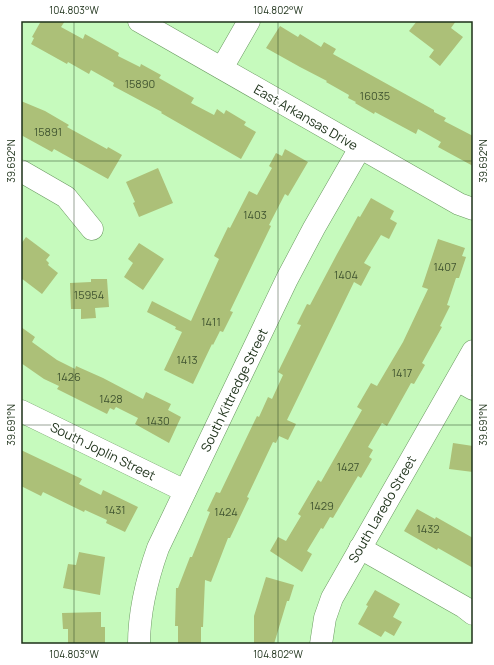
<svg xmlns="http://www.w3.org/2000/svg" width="494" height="665" font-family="Manrope,sans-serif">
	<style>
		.building { fill: #acc078 }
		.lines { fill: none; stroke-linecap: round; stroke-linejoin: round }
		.minor-casing { stroke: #699960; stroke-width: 23 }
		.minor { stroke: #fff; stroke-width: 22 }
		.ticks { fill: none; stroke: #1d3119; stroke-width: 1; stroke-opacity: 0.45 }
		.labels { text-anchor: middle; stroke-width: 3.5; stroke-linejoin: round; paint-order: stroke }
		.number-label { font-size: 11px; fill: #415531 }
		.street-label { font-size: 13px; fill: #1d3119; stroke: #fff }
		.neatline { fill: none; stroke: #1d3119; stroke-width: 1.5 }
		.ticks-label { font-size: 10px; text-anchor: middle; fill: #1d3119 }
	</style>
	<rect width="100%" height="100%" fill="#c6fabd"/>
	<g class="building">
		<path d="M 41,21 L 65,21 L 61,27 L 83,39 L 85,34 L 119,53 L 118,56 L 140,67 L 141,64 L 161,75 L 159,78 L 194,98 L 191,103 L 214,115 L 217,109 L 224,114 L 226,110 L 246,122 L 244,125 L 256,132 L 241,159 L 161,113 L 162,112 L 113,86 L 114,83 L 91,70 L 89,74 L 68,62 L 67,64 L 31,44 L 34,38 L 32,37 Z"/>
		<path d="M 417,21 L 456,21 L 451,28 L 463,37 L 440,66 L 429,57 L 434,50 L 409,31 Z"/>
		<path d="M 280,26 L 298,37 L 300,34 L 321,47 L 324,42 L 336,49 L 333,54 L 434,110 L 434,112 L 446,118 L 444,121 L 473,136 L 473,166 L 438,147 L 441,142 L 418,129 L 416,134 L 375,112 L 374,114 L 355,103 L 356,102 L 348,98 L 349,95 L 326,82 L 327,81 L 300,67 L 266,48 Z"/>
		<path d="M 21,101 L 45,111 L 69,125 L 67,127 L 107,149 L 108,147 L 122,155 L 108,179 L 54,149 L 52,152 L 21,135 Z"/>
		<path d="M 285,149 L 308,162 L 288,196 L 285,194 L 269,225 L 271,226 L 230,311 L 233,312 L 223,332 L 220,331 L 213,345 L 212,344 L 193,384 L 164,370 L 182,332 L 175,329 L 176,327 L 147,312 L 152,301 L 191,321 L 219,259 L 214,256 L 228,227 L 230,228 L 249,191 L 257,195 L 272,168 L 269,166 L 276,153 L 282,156 Z"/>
		<path d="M 158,168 L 173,203 L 139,217 L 133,203 L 135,202 L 126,182 Z"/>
		<path d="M 371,198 L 394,211 L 390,219 L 397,223 L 389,239 L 381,235 L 364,263 L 371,267 L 361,286 L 354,282 L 287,420 L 296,424 L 288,440 L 279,436 L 276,443 L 273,442 L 247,497 L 249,498 L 230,538 L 228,538 L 211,582 L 205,580 L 203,627 L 201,627 L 201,644 L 178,644 L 178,626 L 175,626 L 176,588 L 178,588 L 190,557 L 192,557 L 210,512 L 207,511 L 216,492 L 220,493 L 257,416 L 259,417 L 268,397 L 272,399 L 283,375 L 278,372 L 301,325 L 297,324 L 307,304 L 310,305 L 337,254 L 358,216 L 360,217 Z"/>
		<path d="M 26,237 L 50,255 L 46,260 L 49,263 L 48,265 L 58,273 L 42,294 L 21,278 L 21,244 Z"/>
		<path d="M 438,239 L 465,248 L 462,256 L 466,257 L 459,278 L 456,278 L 447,305 L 450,306 L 440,326 L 442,327 L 422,363 L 425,365 L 414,384 L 411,383 L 387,426 L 382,423 L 368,447 L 373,450 L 369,457 L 372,459 L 361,478 L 358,476 L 333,518 L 330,517 L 323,529 L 321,528 L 307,551 L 312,554 L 302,572 L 270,551 L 278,537 L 286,541 L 301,516 L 298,514 L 318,480 L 321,482 L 362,410 L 357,407 L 371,383 L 377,386 L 403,342 L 428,289 L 422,287 Z"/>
		<path d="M 139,243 L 164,259 L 143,290 L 124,277 L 133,263 L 128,259 Z"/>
		<path d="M 91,279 L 107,279 L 109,307 L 95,308 L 96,318 L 81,319 L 81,309 L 71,309 L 70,283 L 91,282 Z"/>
		<path d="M 21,327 L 35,337 L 32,342 L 57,360 L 75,369 L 76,366 L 103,378 L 143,399 L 146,392 L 171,404 L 168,410 L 181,417 L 169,443 L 135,424 L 138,418 L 116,407 L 114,410 L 110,408 L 107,414 L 57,389 L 59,386 L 44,379 L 21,363 Z"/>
		<path d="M 453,443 L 473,446 L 473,472 L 449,469 Z"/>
		<path d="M 21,450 L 82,479 L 79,484 L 101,495 L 103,490 L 138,507 L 125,532 L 106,523 L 107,520 L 85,510 L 84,512 L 43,492 L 41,496 L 21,486 Z"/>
		<path d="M 417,509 L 435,519 L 436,517 L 473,538 L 473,568 L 438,548 L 437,550 L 404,531 Z"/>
		<path d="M 79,552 L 105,557 L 100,595 L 63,588 L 68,564 L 76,565 Z"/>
		<path d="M 266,577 L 294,585 L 289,601 L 287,601 L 274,644 L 254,644 L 254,616 Z"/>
		<path d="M 375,590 L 400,604 L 393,617 L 402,622 L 394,636 L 385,631 L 381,637 L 358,624 L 368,606 L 366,605 Z"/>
		<path d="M 101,612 L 101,627 L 105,627 L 105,644 L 68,644 L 68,629 L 63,629 L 62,613 Z"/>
	</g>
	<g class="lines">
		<defs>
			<g id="minor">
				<path d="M 139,21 L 459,204 L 473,209"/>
				<path d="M 222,68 L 249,21"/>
				<path d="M 21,171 L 66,197 L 92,229"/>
				<path d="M 457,380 L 473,389"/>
				<path d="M 21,411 L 185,491"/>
				<path d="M 360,548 L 464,607 L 473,614"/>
				<path d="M 139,644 C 139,611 147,579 158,548 L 287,279 L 314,228 L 360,148"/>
				<path d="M 321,644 L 325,618 L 332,598 L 473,351"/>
			</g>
		</defs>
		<use href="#minor" class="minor-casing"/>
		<use href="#minor" class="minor"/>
	</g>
	<path class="ticks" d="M 74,21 L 74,644M 278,21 L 278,644M 21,161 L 473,161M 21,425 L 473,425"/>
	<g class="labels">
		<g class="number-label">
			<text x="140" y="88">15890</text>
			<text x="375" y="100">16035</text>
			<text x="48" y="136">15891</text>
			<text x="255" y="219">1403</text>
			<text x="445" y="271">1407</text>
			<text x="346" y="279">1404</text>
			<text x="89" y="299">15954</text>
			<text x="211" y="326">1411</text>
			<text x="187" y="364">1413</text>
			<text x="402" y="377">1417</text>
			<text x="69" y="381">1426</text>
			<text x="111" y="403">1428</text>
			<text x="158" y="425">1430</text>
			<text x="348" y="471">1427</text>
			<text x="322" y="510">1429</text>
			<text x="115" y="514">1431</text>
			<text x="226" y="516">1424</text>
			<text x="428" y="533">1432</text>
		</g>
		<g class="street-label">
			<text transform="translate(306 117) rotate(30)" y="5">East Arkansas Drive</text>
			<text transform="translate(234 390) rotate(-64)" y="5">South Kittredge Street</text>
			<text transform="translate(103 451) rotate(26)" y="5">South Joplin Street</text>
			<text transform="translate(382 509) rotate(-60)" y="5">South Laredo Street</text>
		</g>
	</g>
	<rect width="494" height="665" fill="none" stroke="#ffffff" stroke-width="44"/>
	<rect x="22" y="22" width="450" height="621" class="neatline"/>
	<g class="ticks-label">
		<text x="74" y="14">104.803°W</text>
		<text x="278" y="14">104.802°W</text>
		<text transform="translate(11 161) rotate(-90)" y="4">39.692°N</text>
		<text transform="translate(483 161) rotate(-90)" y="4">39.692°N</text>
		<text transform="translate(11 425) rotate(-90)" y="4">39.691°N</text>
		<text transform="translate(483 425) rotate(-90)" y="4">39.691°N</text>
		<text x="74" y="658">104.803°W</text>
		<text x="278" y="658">104.802°W</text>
	</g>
</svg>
